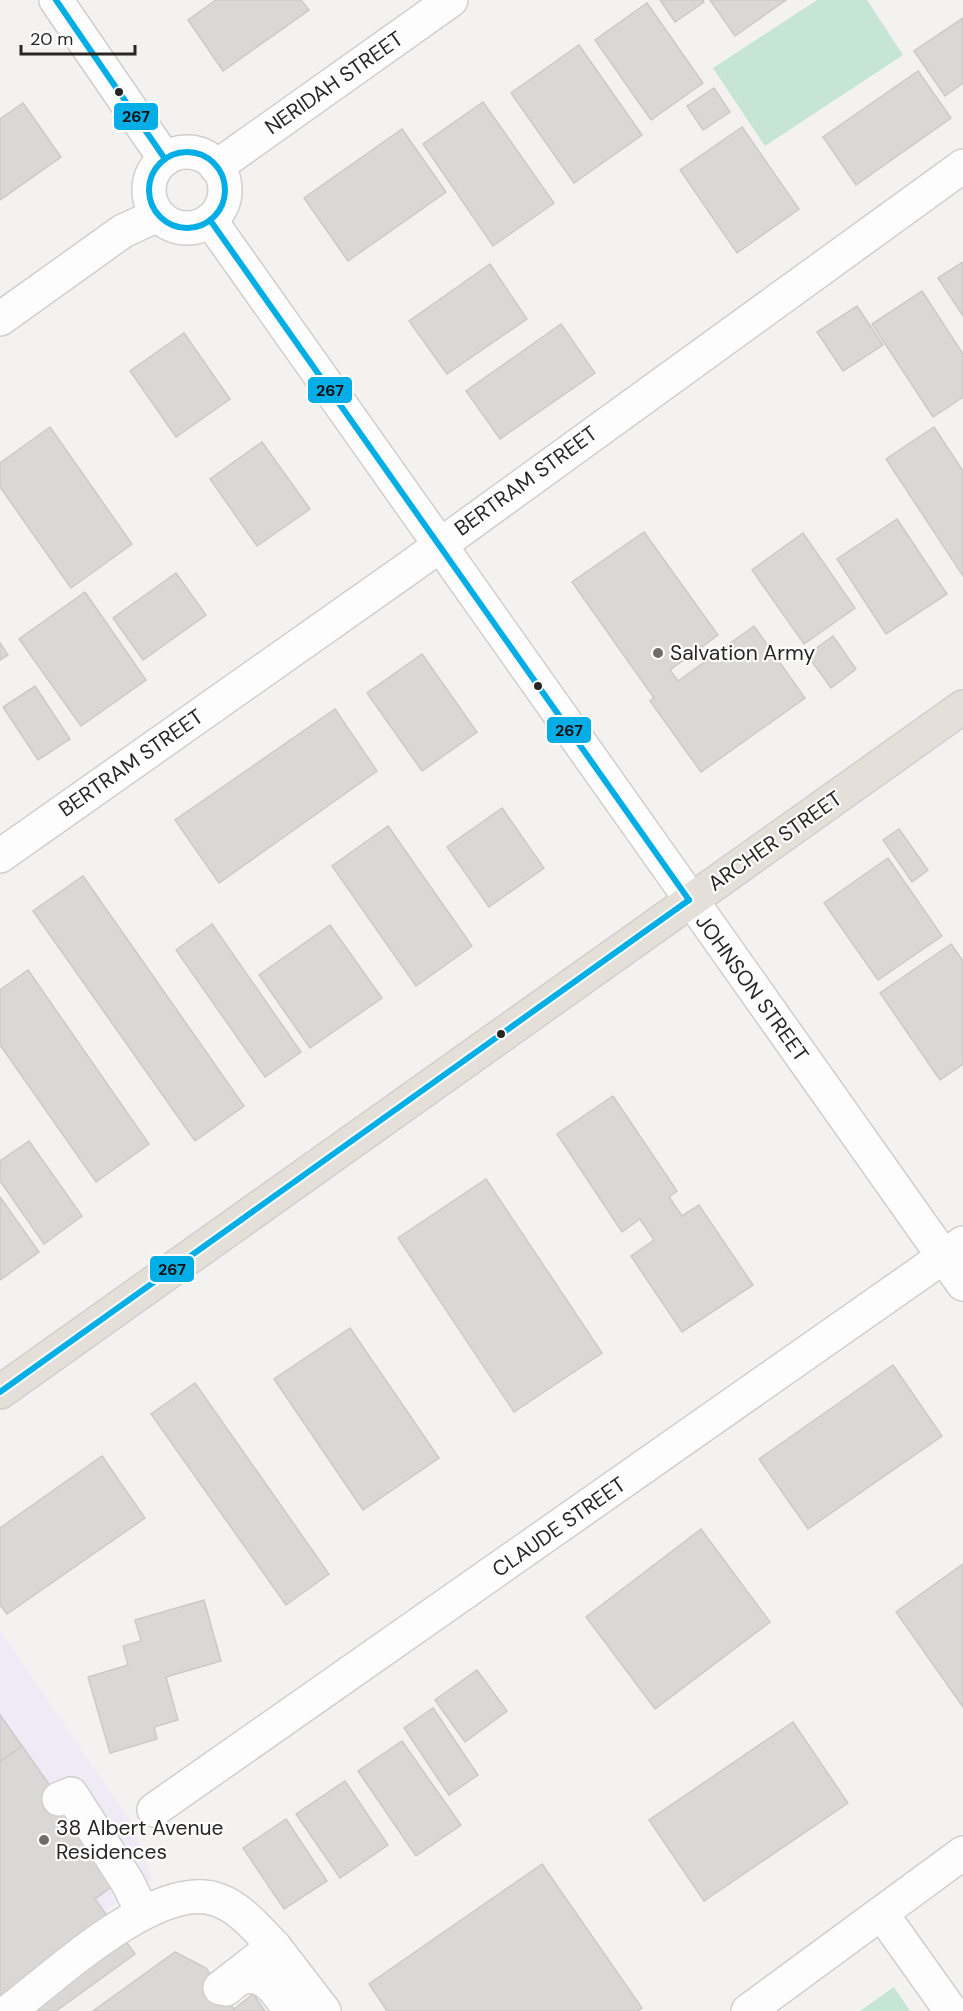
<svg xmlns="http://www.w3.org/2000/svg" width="963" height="2011" font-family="'DM Sans',sans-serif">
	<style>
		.commercial { fill: #eeeaf6 }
		.green { fill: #c6e5d4 }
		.building { fill: #dad8d7; stroke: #cccac9; stroke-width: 1.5 }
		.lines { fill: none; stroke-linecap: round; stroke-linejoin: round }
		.minor-casing { stroke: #d0cfcd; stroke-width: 36 }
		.major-casing { stroke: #d0cfce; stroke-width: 36 }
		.minor { stroke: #fdfdfd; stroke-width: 33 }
		.major { stroke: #e4e0d9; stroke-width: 33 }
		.bus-1-casing { stroke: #fff; stroke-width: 10 }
		.bus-1 { stroke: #02aee5; stroke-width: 6 }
		.bus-dot { fill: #282625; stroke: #fff; stroke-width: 2 }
		.poi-dot { fill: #6f6d6c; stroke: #fff; stroke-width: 2 }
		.labels { text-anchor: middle; stroke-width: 4.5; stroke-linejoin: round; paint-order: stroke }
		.street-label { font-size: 21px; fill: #282625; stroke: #fff }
		.poi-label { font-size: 21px; fill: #282625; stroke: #fff; text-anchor: start }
		.line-badge { stroke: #fff; stroke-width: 2 }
		.pale-badge-label { font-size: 16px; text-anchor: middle; font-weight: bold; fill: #111 }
	</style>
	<rect width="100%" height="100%" fill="#f4f2f0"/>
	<path class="commercial" d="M 0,1631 L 132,1824 L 152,1879 L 0,1980 Z"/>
	<g class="green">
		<path d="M 817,0 L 867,0 L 903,55 L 765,146 L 713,68 Z"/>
		<path d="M 894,1987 L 910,2011 L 860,2011 Z"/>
	</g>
	<g class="building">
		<path d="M 216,0 L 301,0 L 309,10 L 223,71 L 188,20 Z"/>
		<path d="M 660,0 L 703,0 L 704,2 L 675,22 Z"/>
		<path d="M 710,0 L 786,0 L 735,36 Z"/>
		<path d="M 647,3 L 703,83 L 651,120 L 595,40 Z"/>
		<path d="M 963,18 L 963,83 L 945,96 L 914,51 Z"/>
		<path d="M 579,45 L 642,135 L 574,183 L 511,93 Z"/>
		<path d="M 918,71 L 951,118 L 856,185 L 823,137 Z"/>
		<path d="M 714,88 L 730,112 L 703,130 L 687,106 Z"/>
		<path d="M 483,102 L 554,203 L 493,246 L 423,144 Z"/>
		<path d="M 23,103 L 61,157 L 0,200 L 0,119 Z"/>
		<path d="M 742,127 L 799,209 L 737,253 L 680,170 Z"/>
		<path d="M 402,129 L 446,192 L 348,261 L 304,198 Z"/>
		<path d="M 963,262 L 963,316 L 938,278 Z"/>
		<path d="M 490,264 L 527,319 L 447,374 L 409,321 Z"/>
		<path d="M 922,291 L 963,354 L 963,397 L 933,417 L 872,324 Z"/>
		<path d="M 857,306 L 883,345 L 843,371 L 817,332 Z"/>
		<path d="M 561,324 L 595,373 L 500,439 L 466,391 Z"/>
		<path d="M 184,333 L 230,399 L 176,437 L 130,371 Z"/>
		<path d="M 50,427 L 132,544 L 71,588 L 0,487 L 0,463 Z"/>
		<path d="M 934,427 L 963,471 L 963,576 L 886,459 Z"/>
		<path d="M 262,442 L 310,509 L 257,546 L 210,479 Z"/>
		<path d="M 897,519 L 947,594 L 886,634 L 837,559 Z"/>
		<path d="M 644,532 L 718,635 L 670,670 L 678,681 L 754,626 L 805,698 L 701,772 L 650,701 L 654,698 L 572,582 Z"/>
		<path d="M 803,533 L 855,608 L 804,644 L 752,570 Z"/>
		<path d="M 176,573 L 206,615 L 143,660 L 113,618 Z"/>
		<path d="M 85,592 L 146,680 L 81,726 L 19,639 Z"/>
		<path d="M 833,636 L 856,669 L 831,688 L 807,655 Z"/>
		<path d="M 0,643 L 8,655 L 0,660 Z"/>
		<path d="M 422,654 L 477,732 L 422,771 L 367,693 Z"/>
		<path d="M 35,686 L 70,739 L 38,760 L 3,707 Z"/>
		<path d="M 335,709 L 377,771 L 219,883 L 175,820 Z"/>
		<path d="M 502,808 L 544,868 L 489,907 L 447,847 Z"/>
		<path d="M 388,826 L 472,946 L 416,986 L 332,866 Z"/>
		<path d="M 899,829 L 928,870 L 912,882 L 883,840 Z"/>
		<path d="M 888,858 L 942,936 L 878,980 L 824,903 Z"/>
		<path d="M 83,876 L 244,1106 L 195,1141 L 33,911 Z"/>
		<path d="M 212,924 L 301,1052 L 265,1077 L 176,950 Z"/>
		<path d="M 330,925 L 382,998 L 310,1048 L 259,975 Z"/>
		<path d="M 951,944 L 963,961 L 963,1064 L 940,1080 L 880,993 Z"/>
		<path d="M 28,970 L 149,1144 L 96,1182 L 0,1045 L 0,990 Z"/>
		<path d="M 613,1096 L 677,1191 L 669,1197 L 682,1216 L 699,1205 L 753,1285 L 682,1332 L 631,1256 L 654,1240 L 640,1219 L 622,1232 L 557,1134 Z"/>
		<path d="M 29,1141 L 82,1216 L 44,1244 L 0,1181 L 0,1161 Z"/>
		<path d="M 486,1179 L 602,1353 L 514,1412 L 398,1238 Z"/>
		<path d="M 0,1197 L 39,1252 L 0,1280 Z"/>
		<path d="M 350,1328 L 439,1458 L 363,1510 L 274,1379 Z"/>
		<path d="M 893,1365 L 942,1436 L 808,1529 L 759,1459 Z"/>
		<path d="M 195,1383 L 329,1574 L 286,1605 L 151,1414 Z"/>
		<path d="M 102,1456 L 145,1518 L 7,1614 L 0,1605 L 0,1528 Z"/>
		<path d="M 701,1529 L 770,1622 L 655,1709 L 586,1617 Z"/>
		<path d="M 963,1564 L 963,1707 L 896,1612 Z"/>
		<path d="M 204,1600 L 221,1661 L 166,1677 L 178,1720 L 154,1727 L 157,1739 L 110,1753 L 88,1677 L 128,1665 L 123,1646 L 141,1641 L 135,1620 Z"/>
		<path d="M 477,1670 L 507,1711 L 465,1742 L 435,1700 Z"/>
		<path d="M 433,1708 L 478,1775 L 449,1795 L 404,1728 Z"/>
		<path d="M 0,1715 L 22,1746 L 0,1762 Z"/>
		<path d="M 793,1722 L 848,1803 L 704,1901 L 649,1820 Z"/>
		<path d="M 402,1741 L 461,1825 L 416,1856 L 358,1771 Z"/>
		<path d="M 22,1746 L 118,1882 L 95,1899 L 135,1954 L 56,2011 L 0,2011 L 0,1762 Z"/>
		<path d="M 345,1781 L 388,1845 L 340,1878 L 296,1814 Z"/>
		<path d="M 286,1819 L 327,1881 L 284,1909 L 243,1848 Z"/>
		<path d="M 542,1864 L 642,2008 L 638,2011 L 387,2011 L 369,1984 Z"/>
		<path d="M 175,1952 L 206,1968 L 234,2009 L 253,1994 L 265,2011 L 93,2011 Z"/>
	</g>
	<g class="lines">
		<defs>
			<g id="minor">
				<path d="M 56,0 L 165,159"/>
				<circle cx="187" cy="190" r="38"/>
				<path d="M 216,167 L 451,0"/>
				<path d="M 210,220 L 963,1284"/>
				<path d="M 0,319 L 123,231 L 158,215"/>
				<path d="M 0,856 L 410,567 L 963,166"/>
				<path d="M 59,1799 L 71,1794 L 128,1883 L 142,1912"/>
				<path d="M 154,1810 L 963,1243"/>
				<path d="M 882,1914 L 951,2011"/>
				<path d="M 220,1988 L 274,1946 L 324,2011"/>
				<path d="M 226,1989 C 230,1986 236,1979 242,1978 C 265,1970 279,1995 290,2011"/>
				<path d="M 9,2011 C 54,1977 159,1877 218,1900 C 241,1908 258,1930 274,1946"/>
				<path d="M 748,2011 L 963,1853"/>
			</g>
			<path id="major" d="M 0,1392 L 963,707"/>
		</defs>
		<use href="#minor" class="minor-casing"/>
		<use href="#major" class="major-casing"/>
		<use href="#minor" class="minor"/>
		<use href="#major" class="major"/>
		<defs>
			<g id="bus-1">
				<path d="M 56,0 L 165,159"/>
				<circle cx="187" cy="190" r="38"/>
				<path d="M 210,220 L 689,900"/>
				<path d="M 0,1392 L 689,900"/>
			</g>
		</defs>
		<use href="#bus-1" class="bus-1-casing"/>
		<use href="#bus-1" class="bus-1"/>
	</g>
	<g class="bus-dot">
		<circle cx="119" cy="92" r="5"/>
		<circle cx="538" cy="686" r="5"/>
		<circle cx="501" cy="1034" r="5"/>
	</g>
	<g class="poi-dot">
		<circle cx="658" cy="653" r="6"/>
		<circle cx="44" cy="1840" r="6"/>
	</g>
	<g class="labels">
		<g class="street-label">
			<text transform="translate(334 83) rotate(-35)" y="7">NERIDAH STREET</text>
			<text transform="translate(526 481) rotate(-36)" y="7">BERTRAM STREET</text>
			<text transform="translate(131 763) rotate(-35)" y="7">BERTRAM STREET</text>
			<text transform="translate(775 841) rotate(-35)" y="7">ARCHER STREET</text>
			<text transform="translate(752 988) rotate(54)" y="7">JOHNSON STREET</text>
			<text transform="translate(559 1527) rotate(-35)" y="7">CLAUDE STREET</text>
		</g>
		<g class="poi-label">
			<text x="670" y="660">Salvation Army</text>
			<text x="56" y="1835">38 Albert Avenue<tspan x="56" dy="24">Residences</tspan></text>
		</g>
	</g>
	<g class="line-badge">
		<rect x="113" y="102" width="46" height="29" rx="6" fill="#02aee5"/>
		<rect x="307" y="376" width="46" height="28" rx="6" fill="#02aee5"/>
		<rect x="546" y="716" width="46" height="28" rx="6" fill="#02aee5"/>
		<rect x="149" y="1255" width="46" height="28" rx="6" fill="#02aee5"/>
	</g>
	<g class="pale-badge-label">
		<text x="136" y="122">267</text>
		<text x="330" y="396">267</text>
		<text x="569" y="736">267</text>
		<text x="172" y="1275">267</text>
	</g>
	<path d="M21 45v9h114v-9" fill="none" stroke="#282625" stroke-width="3"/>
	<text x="30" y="45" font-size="18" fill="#282625" stroke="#ffffff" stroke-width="4.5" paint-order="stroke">20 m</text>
</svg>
